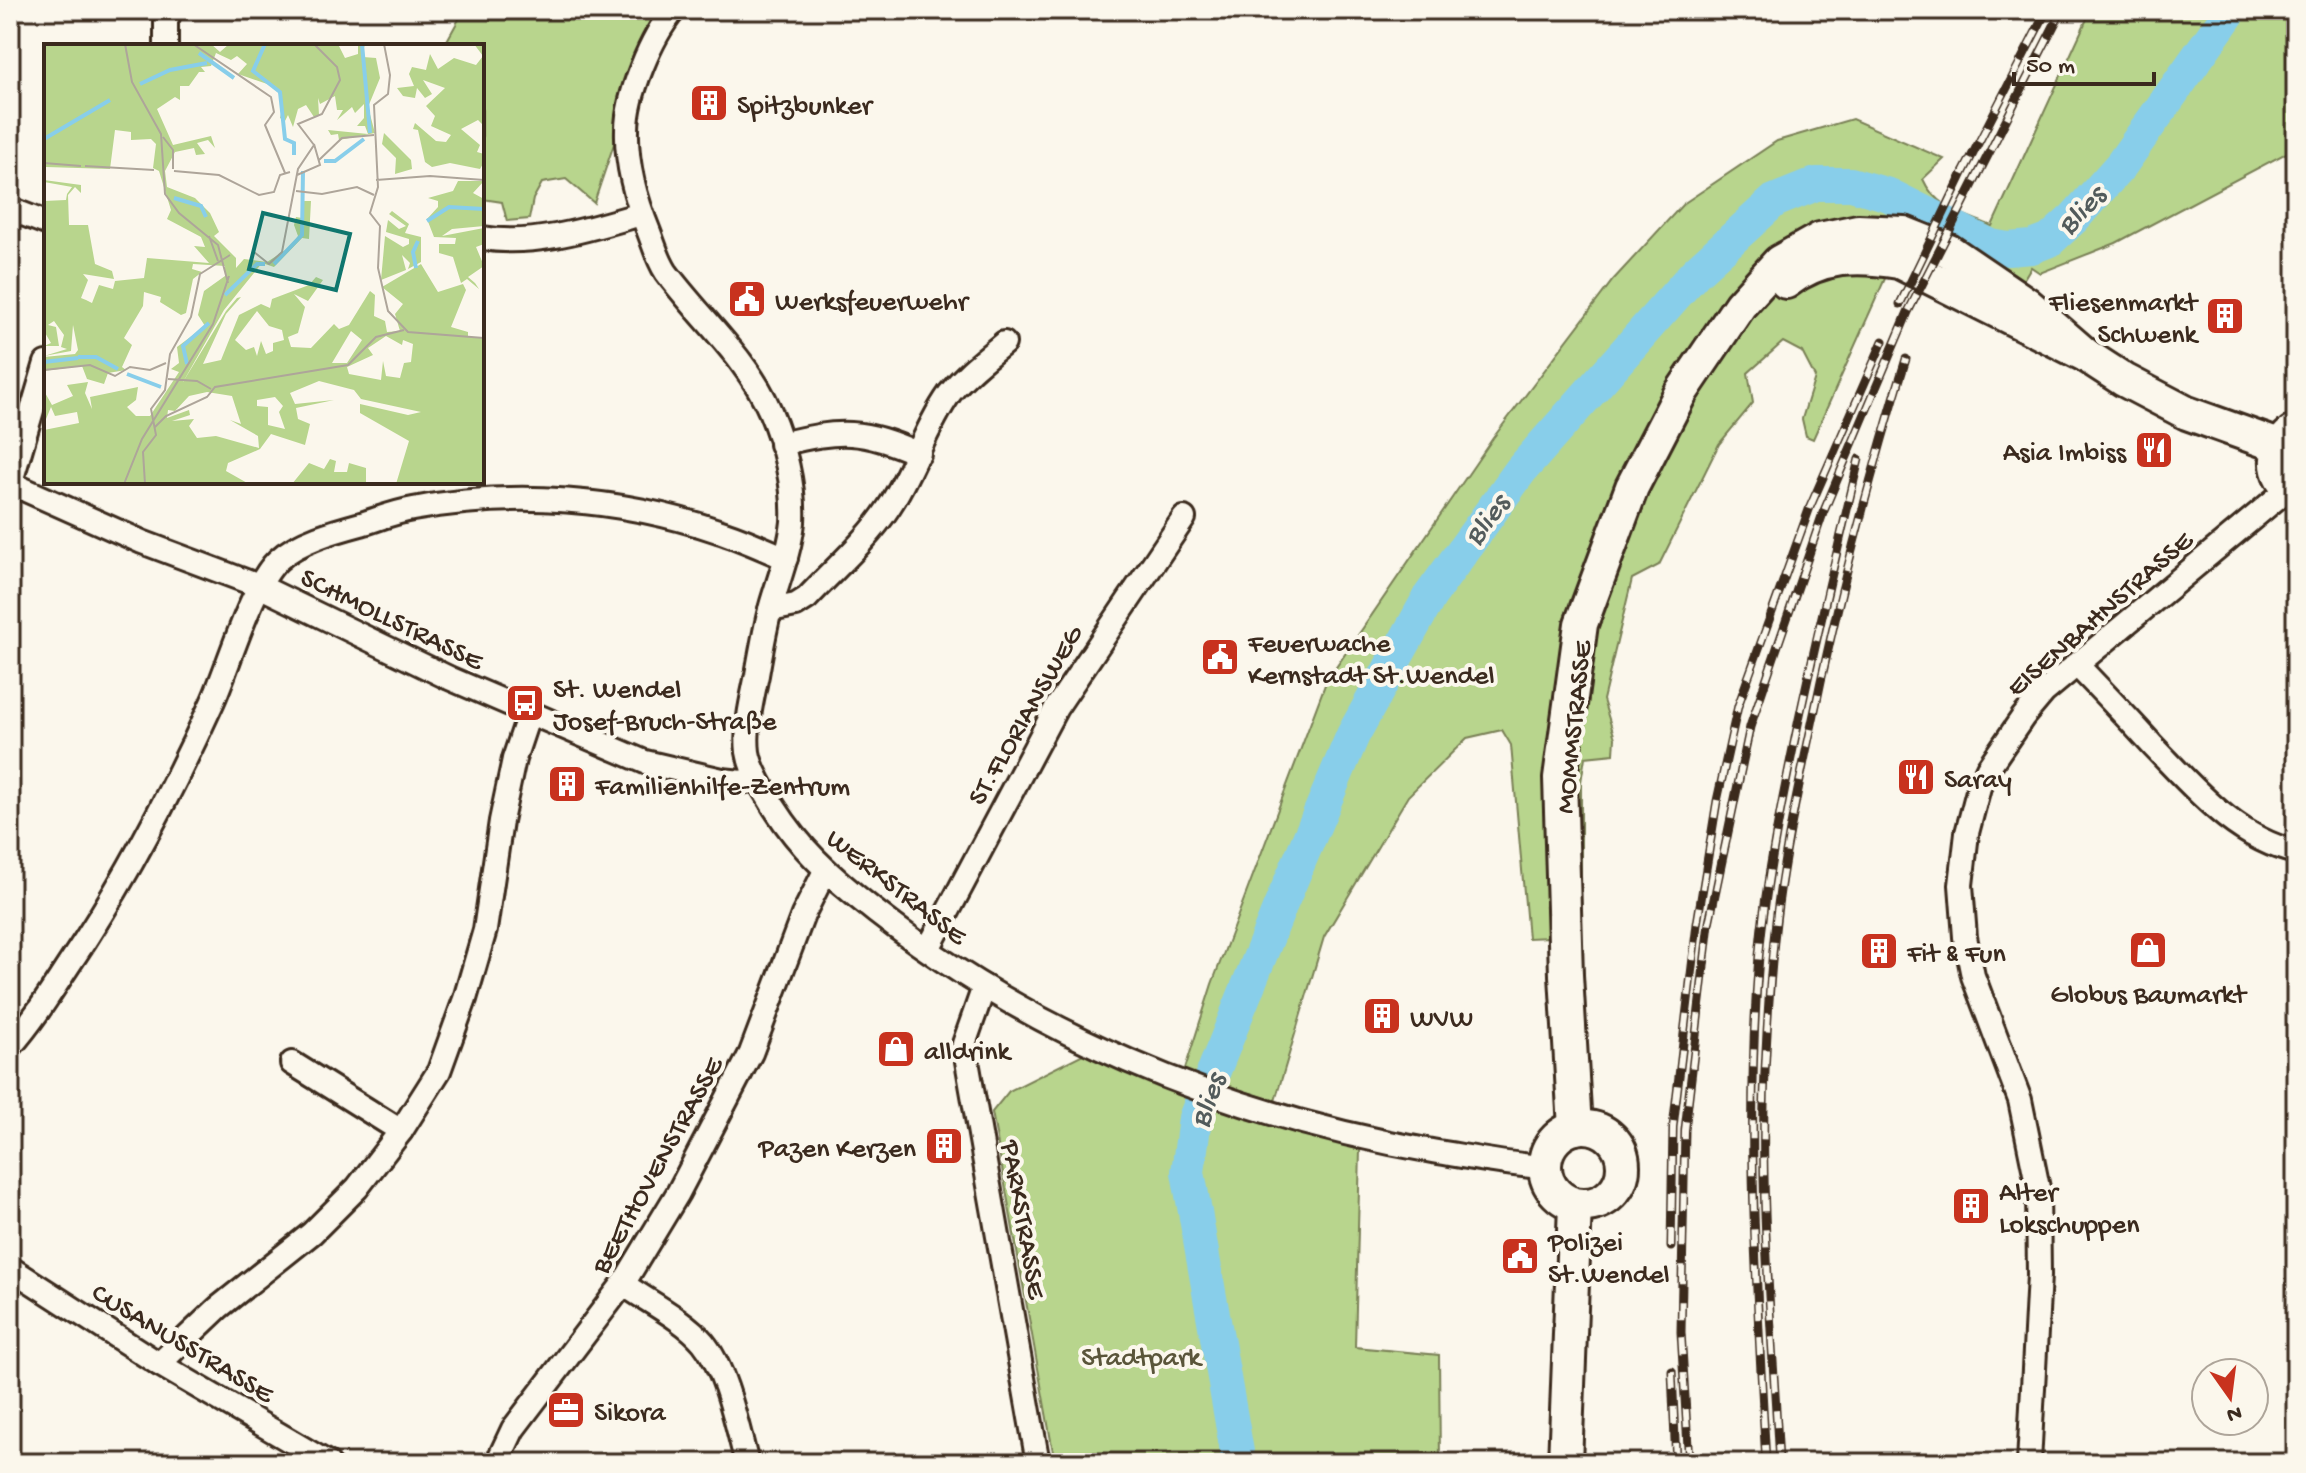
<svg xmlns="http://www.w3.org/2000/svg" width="2306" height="1473" font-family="'Gochi Hand',sans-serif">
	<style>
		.green { fill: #b8d58d; stroke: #7a8056; stroke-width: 2 }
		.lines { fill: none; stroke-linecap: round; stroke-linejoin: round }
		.river { stroke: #88ceea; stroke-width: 34 }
		.street-casing { stroke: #3b2a1e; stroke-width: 28 }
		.secondary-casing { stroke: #3b2a1e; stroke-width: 38 }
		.street { stroke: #fbf7ec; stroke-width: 22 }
		.secondary { stroke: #fbf7ec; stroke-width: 32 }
		.rail-casing { stroke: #3b2a1e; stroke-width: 9 }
		.rail { stroke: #fbf7ec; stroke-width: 6; stroke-dasharray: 18; stroke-linecap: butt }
		.labels { text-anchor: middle; stroke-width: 8; stroke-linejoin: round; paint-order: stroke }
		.poi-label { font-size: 28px; fill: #3b2a1e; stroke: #fbf7ec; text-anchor: start }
		.street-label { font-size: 28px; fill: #3b2a1e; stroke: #fbf7ec }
		.park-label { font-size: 28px; fill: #5a553a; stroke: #fbf7ec }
		.water-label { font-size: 30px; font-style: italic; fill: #525b5b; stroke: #fbf7ec }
		.inset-river { fill: none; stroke: #88ceea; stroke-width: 4 }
		.inset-road { fill: none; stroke: #aea59a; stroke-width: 2 }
		.view { fill: #0f766e; fill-opacity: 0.15; stroke: #0f766e; stroke-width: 4 }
		.inset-edge { fill: none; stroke: #3b2a1e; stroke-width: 4 }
	</style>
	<rect width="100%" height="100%" fill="#fbf7ec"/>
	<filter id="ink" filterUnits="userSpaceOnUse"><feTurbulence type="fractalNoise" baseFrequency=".0125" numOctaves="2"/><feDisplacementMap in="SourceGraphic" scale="16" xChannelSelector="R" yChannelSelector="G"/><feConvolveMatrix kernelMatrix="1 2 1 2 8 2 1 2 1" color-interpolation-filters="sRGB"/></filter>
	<g filter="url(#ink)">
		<g class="green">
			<path d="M 464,10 L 665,10 L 623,117 L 594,203 L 566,179 L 542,183 L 533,199 L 529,219 L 507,221 L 502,202 L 482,199 L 482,46 L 444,46 Z"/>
			<path d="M 2091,10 L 2296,10 L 2296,148 L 2116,243 L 2040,273 L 2031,267 L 1997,323 L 1887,274 L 1813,439 L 1806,436 L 1802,419 L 1815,377 L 1802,352 L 1783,342 L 1748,373 L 1753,403 L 1719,444 L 1659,565 L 1632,579 L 1603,700 L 1615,738 L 1614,754 L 1585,757 L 1581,782 L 1581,920 L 1590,1120 L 1556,1125 L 1562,1105 L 1550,937 L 1528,938 L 1511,745 L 1502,730 L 1467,738 L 1408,796 L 1324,937 L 1275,1101 L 1184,1072 L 1212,984 L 1326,682 L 1493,438 L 1613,280 L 1683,204 L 1777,141 L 1852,119 L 1944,159 L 1923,179 C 1936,209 1964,214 1992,226 Z"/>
			<path d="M 1087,1052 L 1215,1110 L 1224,1107 L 1360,1150 L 1355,1347 L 1439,1355 L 1440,1463 L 1055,1463 L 992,1112 L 1009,1091 Z"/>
		</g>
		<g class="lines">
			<path class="river" d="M 1239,1463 L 1188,1172 L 1195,1118 L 1279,909 L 1353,735 L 1430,596 L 1521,470 L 1696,272 L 1774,201 L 1816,184 L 1851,184 L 1889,195 L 1991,246 L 2008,249 L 2032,247 L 2050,240 L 2074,218 L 2121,165 L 2231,10"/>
			<defs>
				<g id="street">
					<path d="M 674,10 C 651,37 627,95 627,130 C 626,165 636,200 649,232 C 654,245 658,260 666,272 C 700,318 748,359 770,411 C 784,444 795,486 793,522 C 790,551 779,578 771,606 C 765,628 761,652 757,675 C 752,699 745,727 748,752 C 750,766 758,780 765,792 C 790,836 817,864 856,896 C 1020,1031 1225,1115 1432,1151 C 1470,1157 1507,1165 1545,1167"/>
					<path d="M 166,46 L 166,21 L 171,10"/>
					<path d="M 10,209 L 46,223"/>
					<path d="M 482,238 C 534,247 592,228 641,214"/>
					<path d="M 781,444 C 841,429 862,429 919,454"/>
					<path d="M 10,483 L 142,542 L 259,586 L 449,678 L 645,762 L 722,780 L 742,782 L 757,778"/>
					<path d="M 10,485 L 46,363"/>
					<path d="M 770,610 L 796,605 L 807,598 C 835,568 867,541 889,507 C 913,471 925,428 950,393 C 966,373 985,359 1004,343"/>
					<path d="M 2076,664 C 2102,691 2128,718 2153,746 C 2194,788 2236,839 2296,852"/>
					<path d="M 928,949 L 1056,708 L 1184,518"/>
					<path d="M 984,987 L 964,1044 L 1038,1463"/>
					<path d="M 10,1047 C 33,1021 51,992 70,963 C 126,880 171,793 212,703 C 229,666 251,585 278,560 C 298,541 335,531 361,524 C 378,519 395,512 413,509 C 514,490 621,498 718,531 C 741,538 764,549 786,558"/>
					<path d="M 292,1063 L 401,1131"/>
					<path d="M 10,1268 L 159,1364 L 328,1463"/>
					<path d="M 623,1284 C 647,1301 685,1320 703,1342 C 727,1371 737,1427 747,1463"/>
					<path d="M 159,1364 L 218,1308 L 312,1233 L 357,1188 L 401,1131 L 439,1071 L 465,999 L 485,930 L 501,821 L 514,759 L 529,714"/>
					<path d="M 497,1463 L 513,1429 L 623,1284 L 678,1193 L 751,1053 L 803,915 L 825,871"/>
					<path d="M 2029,1463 L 2039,1275 L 2038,1188 L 2020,1100 L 1973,976 L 1965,937 L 1961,885 L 1967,833 L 1979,787 L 1988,768 L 2023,717 L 2044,692 L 2289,488"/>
				</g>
				<g id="secondary">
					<path d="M 1786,282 C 1821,255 1858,255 1899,262 L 2087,356 L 2124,380 L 2187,413 L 2279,446"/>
					<path d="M 2296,430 C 2272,445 2269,477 2296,491"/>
					<circle cx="1584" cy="1166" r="39"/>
					<path d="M 1575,1128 L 1566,975 L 1560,778 L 1581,624 L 1632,487 L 1680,394 L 1740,305 L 1779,262 L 1820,239 L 1858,231 L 1904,233 L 1949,251 L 2027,304 L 2087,356"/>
					<path d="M 1565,1463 L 1575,1205"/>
				</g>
			</defs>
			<use href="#street" class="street-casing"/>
			<use href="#secondary" class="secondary-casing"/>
			<use href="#street" class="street"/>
			<use href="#secondary" class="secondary"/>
			<defs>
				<g id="rail">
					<path d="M 1900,304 L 1964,171 L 2047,10"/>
					<path d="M 1671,1247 L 1673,1127 L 1697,924 L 1717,801 L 1738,706 L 1810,507 L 1883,341"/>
					<path d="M 1672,1371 L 1676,1463"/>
					<path d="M 1689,1463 L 1681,1332 L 1685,1130 L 1709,923 L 1750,727 L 1823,513 L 1908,312 L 2062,10"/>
					<path d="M 1766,1463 C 1757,1294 1745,1125 1759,956 C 1766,878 1782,801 1798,724 C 1817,635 1838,547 1859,459"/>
					<path d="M 1779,1463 C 1772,1327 1758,1187 1766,1052 C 1769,991 1773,930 1783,871 C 1793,807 1808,744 1821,681 C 1845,572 1873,465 1906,359"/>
				</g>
			</defs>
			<use href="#rail" class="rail-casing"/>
			<use href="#rail" class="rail"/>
		</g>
	</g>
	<defs>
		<symbol id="building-square" viewBox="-11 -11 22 22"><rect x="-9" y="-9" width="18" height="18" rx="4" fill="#c8321e" stroke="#fbf7ec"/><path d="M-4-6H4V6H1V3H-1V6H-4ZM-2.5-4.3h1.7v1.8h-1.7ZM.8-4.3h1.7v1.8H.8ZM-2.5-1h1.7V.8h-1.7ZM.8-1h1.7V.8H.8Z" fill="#fff"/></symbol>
		<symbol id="civic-square" viewBox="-11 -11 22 22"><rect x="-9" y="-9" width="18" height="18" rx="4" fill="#c8321e" stroke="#fbf7ec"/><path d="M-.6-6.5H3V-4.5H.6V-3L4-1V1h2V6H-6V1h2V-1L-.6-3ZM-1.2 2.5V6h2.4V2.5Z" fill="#fff"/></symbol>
		<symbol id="restaurant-square" viewBox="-11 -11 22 22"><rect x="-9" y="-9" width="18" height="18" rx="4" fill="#c8321e" stroke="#fbf7ec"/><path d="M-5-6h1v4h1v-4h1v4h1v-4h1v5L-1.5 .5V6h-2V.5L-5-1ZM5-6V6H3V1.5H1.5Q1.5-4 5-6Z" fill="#fff"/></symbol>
		<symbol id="bus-square" viewBox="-11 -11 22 22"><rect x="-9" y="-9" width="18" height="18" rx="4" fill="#c8321e" stroke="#fbf7ec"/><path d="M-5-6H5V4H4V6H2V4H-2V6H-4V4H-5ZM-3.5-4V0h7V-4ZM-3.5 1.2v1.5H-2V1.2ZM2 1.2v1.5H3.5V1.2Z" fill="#fff"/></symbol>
		<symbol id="shop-square" viewBox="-11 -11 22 22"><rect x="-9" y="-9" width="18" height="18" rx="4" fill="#c8321e" stroke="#fbf7ec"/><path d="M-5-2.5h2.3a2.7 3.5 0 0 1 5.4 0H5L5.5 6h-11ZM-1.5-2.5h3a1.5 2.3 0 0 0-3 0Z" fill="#fff"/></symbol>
		<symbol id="office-square" viewBox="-11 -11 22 22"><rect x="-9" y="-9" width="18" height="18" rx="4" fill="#c8321e" stroke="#fbf7ec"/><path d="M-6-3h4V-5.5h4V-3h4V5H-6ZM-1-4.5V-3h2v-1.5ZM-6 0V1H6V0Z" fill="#fff"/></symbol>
	</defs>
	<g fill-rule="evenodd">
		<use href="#building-square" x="687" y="81" width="44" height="44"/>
		<use href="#civic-square" x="725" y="277" width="44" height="44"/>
		<use href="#building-square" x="2203" y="294" width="44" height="44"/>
		<use href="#restaurant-square" x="2132" y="428" width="44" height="44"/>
		<use href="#civic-square" x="1198" y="635" width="44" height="44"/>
		<use href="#bus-square" x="503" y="681" width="44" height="44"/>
		<use href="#restaurant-square" x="1894" y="755" width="44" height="44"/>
		<use href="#building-square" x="545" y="762" width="44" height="44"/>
		<use href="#shop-square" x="2126" y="928" width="44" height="44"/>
		<use href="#building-square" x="1857" y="929" width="44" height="44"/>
		<use href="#building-square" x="1360" y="994" width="44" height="44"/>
		<use href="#shop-square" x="874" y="1027" width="44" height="44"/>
		<use href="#building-square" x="922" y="1124" width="44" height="44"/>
		<use href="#building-square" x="1949" y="1184" width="44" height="44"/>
		<use href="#civic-square" x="1498" y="1234" width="44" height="44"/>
		<use href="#office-square" x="544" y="1388" width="44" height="44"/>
	</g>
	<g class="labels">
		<g class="poi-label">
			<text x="737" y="113">Spitzbunker</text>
			<text x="775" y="309">Werksfeuerwehr</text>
			<text x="2197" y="310" text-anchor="end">Fliesenmarkt<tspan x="2197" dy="32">Schwenk</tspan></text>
			<text x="2126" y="460" text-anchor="end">Asia Imbiss</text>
			<text x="1248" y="651">Feuerwache<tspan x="1248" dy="32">Kernstadt St.Wendel</tspan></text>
			<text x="553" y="697">St. Wendel<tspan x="553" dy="32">Josef-Bruch-Straße</tspan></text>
			<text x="1944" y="787">Saray</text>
			<text x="595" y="794">Familienhilfe-Zentrum</text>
			<text x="1907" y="961">Fit &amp; Fun</text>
			<text x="2148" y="1002" text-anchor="middle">Globus Baumarkt</text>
			<text x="1410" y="1026">WVW</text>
			<text x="924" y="1059">alldrink</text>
			<text x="916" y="1156" text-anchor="end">Pazen Kerzen</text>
			<text x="1999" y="1200">Alter<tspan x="1999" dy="32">Lokschuppen</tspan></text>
			<text x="1548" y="1250">Polizei<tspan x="1548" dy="32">St.Wendel</tspan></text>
			<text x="594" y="1420">Sikora</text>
		</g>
		<g class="street-label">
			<text transform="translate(2098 612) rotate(-41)" y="10">EISENBAHNSTRASSE</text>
			<text transform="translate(393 617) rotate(26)" y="10">SCHMOLLSTRASSE</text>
			<text transform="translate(1023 714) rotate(-60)" y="10">ST.FLORIANSWEG</text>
			<text transform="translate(1571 727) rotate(-84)" y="10">MOMMSTRASSE</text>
			<text transform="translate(898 885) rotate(38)" y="10">WERKSTRASSE</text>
			<text transform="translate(655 1164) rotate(-61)" y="10">BEETHOVENSTRASSE</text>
			<text transform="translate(1026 1219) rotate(80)" y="10">PARKSTRASSE</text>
			<text transform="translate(184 1341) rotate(31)" y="10">CUSANUSSTRASSE</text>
		</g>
		<g class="park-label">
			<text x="1141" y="1365">Stadtpark</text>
		</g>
		<g class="water-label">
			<text transform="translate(2080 209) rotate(-47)" y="10">Blies</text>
			<text transform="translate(1485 519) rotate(-54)" y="10">Blies</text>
			<text transform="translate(1206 1100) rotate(-71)" y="10">Blies</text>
		</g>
	</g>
	<g transform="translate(44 44)">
		<rect width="440" height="440" fill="#fbf7ec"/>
		<path d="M 0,0 L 167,0 L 176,8 L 185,0 L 294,0 L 301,14 L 314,10 L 314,0 L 326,0 L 319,3 L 319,13 L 332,14 L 336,34 L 324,63 L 331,89 L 295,96 L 294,90 L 287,91 L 284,86 L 324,90 L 321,82 L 313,82 L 320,74 L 320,60 L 311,69 L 308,63 L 293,76 L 299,66 L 293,66 L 291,52 L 276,60 L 274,54 L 275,71 L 270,73 L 262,61 L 254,65 L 249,83 L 244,71 L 241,77 L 236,74 L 239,61 L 232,43 L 194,30 L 203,20 L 193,12 L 187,16 L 172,9 L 167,22 L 157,23 L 161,28 L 155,28 L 145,42 L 136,42 L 136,56 L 131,53 L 113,65 L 129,101 L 167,92 L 171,104 L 164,96 L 153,99 L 161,110 L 152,111 L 150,104 L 131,108 L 121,127 L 123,143 L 151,154 L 166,169 L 175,188 L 170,192 L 192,214 L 192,224 L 200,215 L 223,218 L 246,203 L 254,192 L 250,181 L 252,173 L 258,174 L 257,157 L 267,157 L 265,195 L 258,194 L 230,223 L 218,219 L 180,266 L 139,338 L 182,267 L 193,254 L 197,253 L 182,270 L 159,320 L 177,316 L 195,271 L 217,260 L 226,264 L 228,255 L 265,241 L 272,233 L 279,236 L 264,257 L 250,250 L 261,263 L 254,289 L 244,293 L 247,303 L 267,304 L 290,280 L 295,285 L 305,281 L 326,247 L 331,251 L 330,272 L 341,277 L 343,288 L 356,287 L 351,270 L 359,260 L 338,243 L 377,220 L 394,248 L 419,240 L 422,246 L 407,283 L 424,288 L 424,293 L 440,293 L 440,440 L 352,440 L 365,397 L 316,369 L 316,360 L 364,371 L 377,368 L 317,355 L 310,346 L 275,337 L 246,349 L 251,360 L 290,356 L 252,364 L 254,375 L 266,380 L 261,401 L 227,390 L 216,405 L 184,419 L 182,427 L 205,440 L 0,440 L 0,386 L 35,379 L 33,368 L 11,372 L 7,363 L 0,380 L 0,347 L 8,361 L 29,352 L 23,341 L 44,338 L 41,349 L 48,365 L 46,353 L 94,343 L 92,356 L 83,363 L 92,372 L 106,372 L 135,328 L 127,325 L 135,319 L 133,303 L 161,282 L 154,271 L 160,247 L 181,232 L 181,222 L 149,220 L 148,225 L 158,228 L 149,235 L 142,269 L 137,271 L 116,258 L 117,253 L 100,248 L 99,262 L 80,294 L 88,301 L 78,323 L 82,326 L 64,329 L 60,340 L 43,335 L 38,322 L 0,327 L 0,313 L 31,310 L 34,306 L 29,281 L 27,307 L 0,312 L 23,305 L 17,303 L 20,291 L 10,277 L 4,281 L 12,283 L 15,302 L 0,302 L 7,299 L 0,287 L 0,157 L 22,156 L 23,150 L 28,143 L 0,138 L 0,136 L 37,141 L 37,149 L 31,143 L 24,151 L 25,181 L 44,181 L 51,220 L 68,227 L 70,235 L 39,230 L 44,236 L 37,254 L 42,256 L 48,259 L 55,241 L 69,245 L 71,237 L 100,234 L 103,214 L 165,219 L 150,202 L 161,203 L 157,193 L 123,175 L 127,166 L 115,127 L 109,124 L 112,100 L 107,95 L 87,96 L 87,88 L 71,86 L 66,125 L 2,123 L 0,135 ZM 213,267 L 225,282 L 238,286 L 240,296 L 229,299 L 229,307 L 222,310 L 217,297 L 213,312 L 210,303 L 202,306 L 191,296 ZM 307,287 L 318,296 L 303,319 L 288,319 ZM 342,292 L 358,301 L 359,296 L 369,300 L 367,318 L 360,319 L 356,334 L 342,332 L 339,317 L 337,336 L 305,330 L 303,323 L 329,311 L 324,304 ZM 163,348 L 188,352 L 197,380 L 186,376 L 214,392 L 215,404 L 172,392 L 153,394 L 145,382 L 150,375 L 128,377 L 146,371 L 145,366 L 123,374 L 124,366 L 131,367 L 145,352 ZM 231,353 L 239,362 L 235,368 L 241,385 L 224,381 L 224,363 L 213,362 L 213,356 ZM 430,0 L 440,0 L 440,82 L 434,76 L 417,85 L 436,101 L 433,108 L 440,110 L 440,118 L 436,125 L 406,119 L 388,123 L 381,118 L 374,86 L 369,85 L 371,79 L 392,97 L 402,98 L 407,91 L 387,82 L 391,72 L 382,62 L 401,44 L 379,36 L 388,50 L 381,54 L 373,44 L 371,54 L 359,52 L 353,44 L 370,42 L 365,30 L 368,23 L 382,26 L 386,10 L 394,25 L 410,14 L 432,21 L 439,12 ZM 340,89 L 367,116 L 368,125 L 351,130 L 352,114 L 338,100 ZM 414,137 L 440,137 L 429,149 L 440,155 L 440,182 L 408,185 L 398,192 L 440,184 L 440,200 L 432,203 L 440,222 L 424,233 L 431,239 L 435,245 L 423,235 L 417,239 L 409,213 L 395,209 L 395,200 L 411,200 L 412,194 L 390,193 L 383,175 L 394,163 L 394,157 L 384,154 L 409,147 ZM 348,167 L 365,180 L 361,189 L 377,193 L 377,218 L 364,225 L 366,219 L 358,211 L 362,226 L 337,236 L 341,192 L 359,203 L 365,200 L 365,195 L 342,188 L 344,176 L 355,185 L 362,182 L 345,170 ZM 286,415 L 292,417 L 290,428 L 303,428 L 305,419 L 322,424 L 322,440 L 248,440 L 265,419 L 280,425 Z" fill="#b8d58d" fill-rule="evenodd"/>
		<path class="inset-river" d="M 221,0 L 209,27 L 236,48 L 241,95 L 250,99 L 250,111M 318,0 L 326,89M 155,9 L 190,34M 96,40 L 126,26 L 163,19M 0,95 L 66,56M 280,117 L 291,117 L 320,95M 130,154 L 157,162 L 162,173M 383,177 L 405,163 L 440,165M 230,220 L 258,191 L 259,127M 372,224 L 369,208 L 374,197M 181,251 L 213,220 L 221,220M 34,313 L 52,313 L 74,325M 0,318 L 34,314M 143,320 L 139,302 L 165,279M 83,330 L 117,343"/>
		<path class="inset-road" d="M 81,0 L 88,38 L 117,90 L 121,150 L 135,169 L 174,201 L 184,239M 149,0 L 227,53 L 230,68 L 221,81 L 241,129M 340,0 L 346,31 L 344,50 L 330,61 L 334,143 L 326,169 L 336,182 L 334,224 L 344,267 L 364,288 L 440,294M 119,93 L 129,106 L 129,125M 275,116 L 298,94 L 330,91M 0,119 L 37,122M 41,122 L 110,126M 130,127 L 175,131 L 215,151 L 230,148 L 236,131 L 246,128M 253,131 L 276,121 L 270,100M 332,136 L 386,132 L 440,136M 252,147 L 278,150 L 313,143 L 330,151M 165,192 L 174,217M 210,208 L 225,220 L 238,208 L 254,125 L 270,101 L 254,80 L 278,70 L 296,36 L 293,23 L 270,0M 0,326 L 46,321 L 71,332 L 86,323 L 106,326 L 122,319M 124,335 L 153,337 L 167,345M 111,383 L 122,372 L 163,353 L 171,343 L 304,321 L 332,293 L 360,286M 80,440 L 98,395 L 169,280 L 185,232M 101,440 L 99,408 L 112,391 L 107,365 L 121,346 L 126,310 L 147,273 L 156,230 L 186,211"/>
		<path class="view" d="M 219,169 L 306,190 L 292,246 L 205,225 Z"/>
		<rect width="440" height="440" class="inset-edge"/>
	</g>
	<rect width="2306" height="1473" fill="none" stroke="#fbf7ec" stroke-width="40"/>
	<rect x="20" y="20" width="2266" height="1433" fill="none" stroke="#3b2a1e" stroke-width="3" filter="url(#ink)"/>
	<g transform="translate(2230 1397) rotate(166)"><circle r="38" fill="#fbf7ec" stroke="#aea59a" stroke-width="2"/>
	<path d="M0-6L14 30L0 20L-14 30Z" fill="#c8321e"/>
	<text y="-12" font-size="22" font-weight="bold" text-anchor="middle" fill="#3b2a1e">N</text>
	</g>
	<path d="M2014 72v12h140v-12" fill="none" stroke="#3b2a1e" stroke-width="4"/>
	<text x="2026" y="72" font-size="24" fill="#3b2a1e" stroke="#fbf7ec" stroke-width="6" paint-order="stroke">50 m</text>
</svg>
